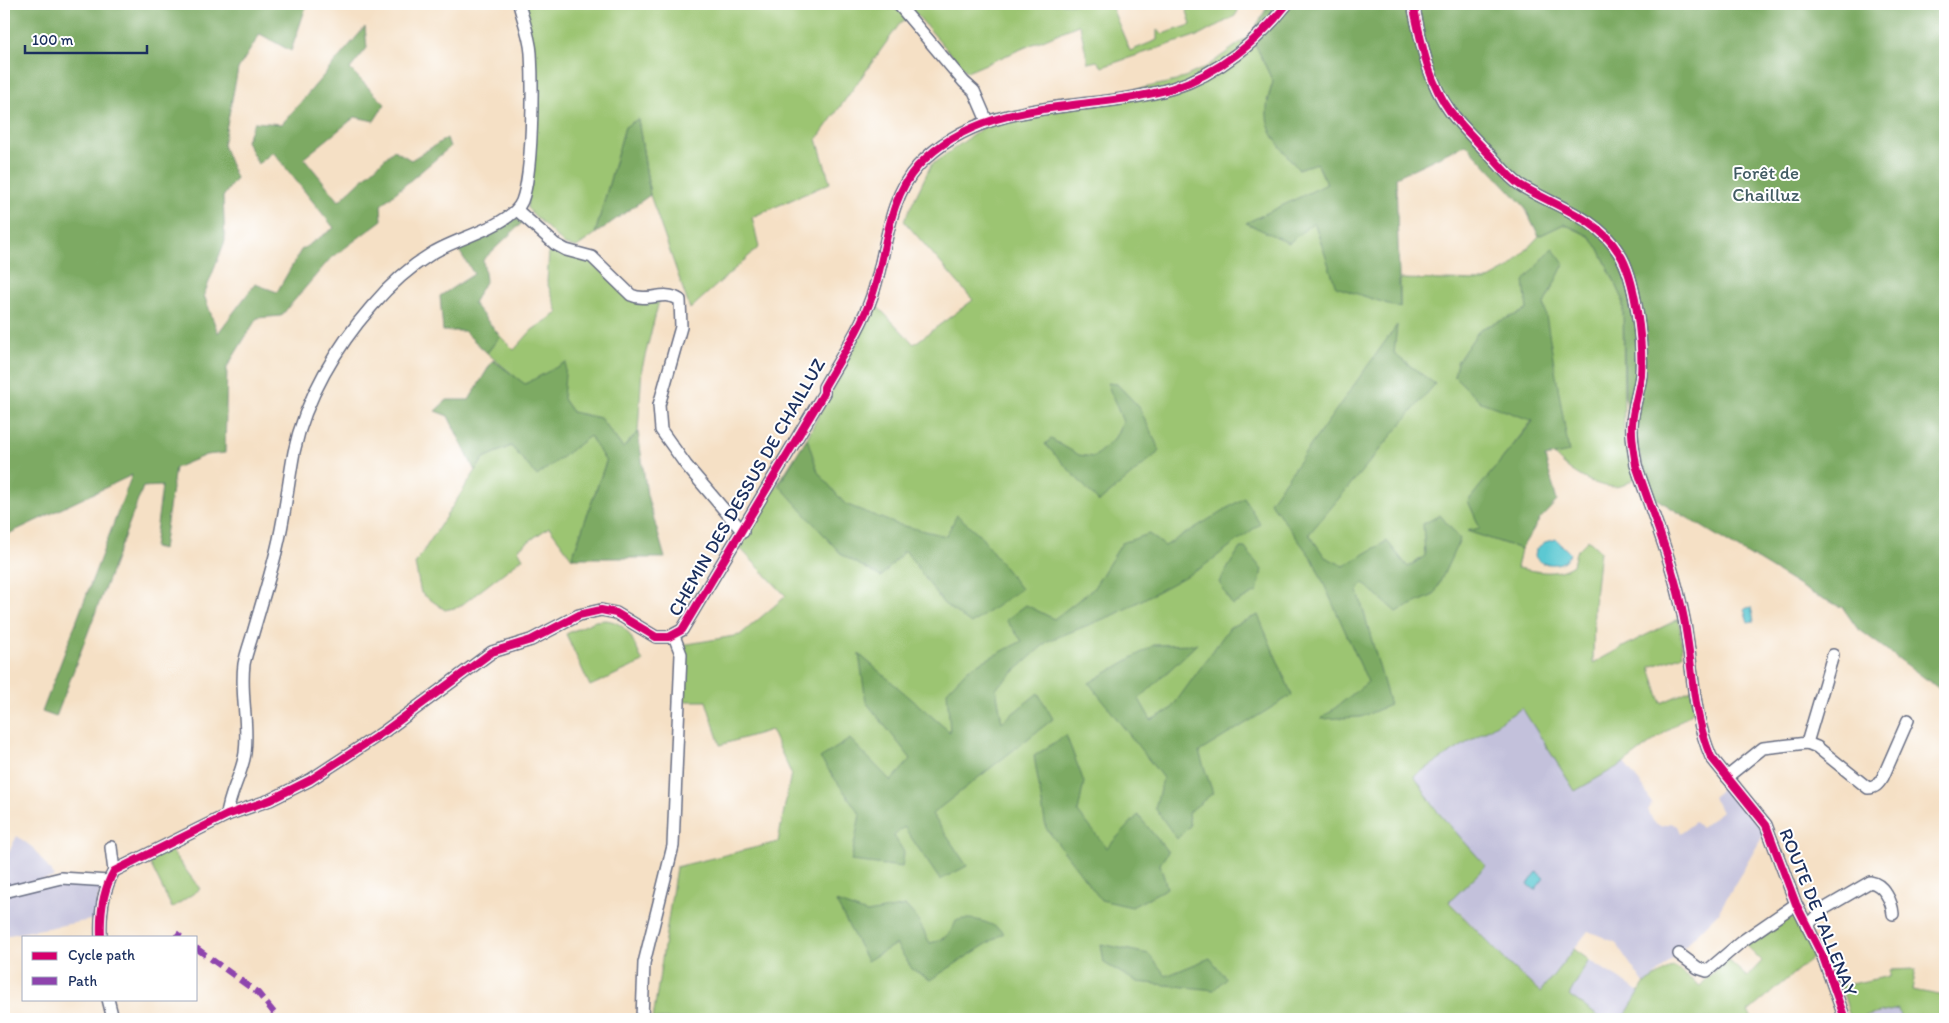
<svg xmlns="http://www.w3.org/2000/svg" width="1949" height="1023" font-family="Itim,sans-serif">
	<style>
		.industrial { fill: #c3c1db }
		.green { fill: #9cc572; stroke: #5c7a68 }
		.forest { fill: #7daa64; stroke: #4c6c61 }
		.water { fill: #5cc8d2; stroke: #3c7c98 }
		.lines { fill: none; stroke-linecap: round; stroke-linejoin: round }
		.minor-casing { stroke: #676d82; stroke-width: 14 }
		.minor { stroke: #fff; stroke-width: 11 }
		.quiet { stroke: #8e44ad; stroke-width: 6; stroke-dasharray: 12 6; stroke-linecap: butt }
		.cycleway-casing { stroke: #fff; stroke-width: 11 }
		.cycleway { stroke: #d6006c; stroke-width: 8 }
		.labels { text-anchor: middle; stroke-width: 4; stroke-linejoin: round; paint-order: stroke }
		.park-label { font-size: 19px; fill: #425c64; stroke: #fff }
		.street-label { font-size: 19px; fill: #1b2f5e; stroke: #fff }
	</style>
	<rect width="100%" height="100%" fill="#fff"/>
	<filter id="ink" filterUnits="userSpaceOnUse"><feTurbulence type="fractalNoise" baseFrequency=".02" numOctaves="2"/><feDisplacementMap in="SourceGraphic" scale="10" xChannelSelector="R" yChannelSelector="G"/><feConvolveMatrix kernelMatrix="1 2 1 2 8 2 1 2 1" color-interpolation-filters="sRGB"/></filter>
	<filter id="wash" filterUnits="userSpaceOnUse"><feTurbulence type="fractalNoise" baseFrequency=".0096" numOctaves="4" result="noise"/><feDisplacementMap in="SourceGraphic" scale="20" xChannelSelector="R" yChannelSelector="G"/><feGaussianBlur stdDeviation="1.12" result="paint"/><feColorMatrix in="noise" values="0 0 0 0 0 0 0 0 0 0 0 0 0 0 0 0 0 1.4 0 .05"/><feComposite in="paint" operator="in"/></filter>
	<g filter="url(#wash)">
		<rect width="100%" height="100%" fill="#f5e0c5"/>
		<g class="industrial">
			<path d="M 1522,708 L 1575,791 L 1624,763 L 1644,788 L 1652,804 L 1648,810 L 1653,821 L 1660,826 L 1671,823 L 1677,826 L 1680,833 L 1695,822 L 1701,828 L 1722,811 L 1712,797 L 1728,784 L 1760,823 L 1764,834 L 1718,913 L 1652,979 L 1644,984 L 1615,942 L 1588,931 L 1541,992 L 1513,968 L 1449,901 L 1437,811 L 1414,776 Z"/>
			<path d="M 17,836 L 33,848 L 55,877 L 4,889 L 4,861 Z"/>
			<path d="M 52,883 L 103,884 L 98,898 L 96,919 L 4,936 L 4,895 Z"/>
			<path d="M 1589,960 L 1640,992 L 1623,1019 L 1602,1019 L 1569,995 Z"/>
			<path d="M 1898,1009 L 1901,1019 L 1857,1019 Z"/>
		</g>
		<g class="green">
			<path d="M 524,4 L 1123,4 L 1112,8 L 1130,51 L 1157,40 L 1157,30 L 1162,34 L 1191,25 L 1185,4 L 1236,4 L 1238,11 L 1235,16 L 1195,38 L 1195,36 L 1102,67 L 1097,61 L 1088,63 L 1080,26 L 1078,25 L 967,72 L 916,14 L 901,22 L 817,139 L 830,183 L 752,217 L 759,247 L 690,309 L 650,195 L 638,119 L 625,127 L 595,234 L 577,247 L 565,245 L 527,208 L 530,180 Z"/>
			<path d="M 1251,35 L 1273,82 L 1267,101 L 1317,163 L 1327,185 L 1247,223 L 1314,222 L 1400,307 L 1400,279 L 1485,281 L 1509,268 L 1539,236 L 1564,224 L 1589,236 L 1599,249 L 1623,299 L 1624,438 L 1635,476 C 1617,502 1572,475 1556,457 C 1547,446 1540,432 1532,421 L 1469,501 L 1480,528 L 1468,531 L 1521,549 L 1517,568 C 1536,571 1556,577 1573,565 L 1576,552 L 1588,540 L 1600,551 L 1594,605 L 1593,663 L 1640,638 L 1679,619 L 1683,655 L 1650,667 L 1661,703 L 1691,690 L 1695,710 L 1624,763 L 1575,791 L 1522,708 L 1414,776 L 1437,811 L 1486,866 L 1449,902 L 1513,968 L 1540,992 L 1574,949 L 1589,960 L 1569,995 L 1602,1019 L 653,1019 L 676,867 L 778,842 L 791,773 L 771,730 L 720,745 L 706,701 L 683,701 L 682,645 L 740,635 L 786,596 L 738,546 L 807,438 L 876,305 L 914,344 L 973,300 L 904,221 L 931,165 L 994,120 L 1176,81 L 1206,67 Z"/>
			<path d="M 549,251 L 589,259 L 632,301 L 659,301 L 642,368 L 638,432 L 623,448 L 600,418 L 572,412 L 563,399 L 524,384 L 487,353 L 500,336 L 514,350 L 532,330 L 558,313 L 547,282 Z"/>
			<path d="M 590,435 L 606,462 L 572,558 L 549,527 L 518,549 L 523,558 L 459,607 L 445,610 L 421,593 L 415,564 L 484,458 L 511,446 L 537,475 Z"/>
			<path d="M 606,620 C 630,623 633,643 643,662 L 590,686 L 566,634 L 595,621 Z"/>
			<path d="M 170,849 L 200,889 L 172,908 L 149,861 Z"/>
			<path d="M 1793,910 L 1819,952 L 1748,1012 L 1753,1019 L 1623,1019 L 1644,984 L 1673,966 L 1700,986 L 1726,958 L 1747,977 L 1762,961 L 1746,945 Z"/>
			<path d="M 1916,969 L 1912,990 L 1945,996 L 1945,1019 L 1901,1019 L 1898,1009 L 1851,1019 L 1841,986 L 1890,976 L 1890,970 Z"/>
		</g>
		<g class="forest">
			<path d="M 4,4 L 307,4 L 291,51 L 260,34 L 238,69 L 223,145 L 236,178 L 223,197 L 225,241 L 204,295 L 218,333 L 255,284 L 277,292 L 301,250 L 334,228 L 273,152 L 258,164 L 246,141 L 254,122 L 282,124 L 365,27 L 367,48 L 350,69 L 385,104 L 374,121 L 355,117 L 304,158 L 339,201 L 394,150 L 411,160 L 447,138 L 450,147 L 381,205 L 382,220 L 329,260 L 281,316 L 257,318 L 227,367 L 225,453 L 206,455 L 175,468 L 163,549 L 154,548 L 162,486 L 143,487 L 56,717 L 42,712 L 132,475 L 4,536 Z"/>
			<path d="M 1269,4 L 1945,4 L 1945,693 L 1857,628 L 1843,608 L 1811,593 L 1650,495 L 1625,397 L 1623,299 L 1599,249 L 1589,236 L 1564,224 L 1539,236 L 1524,206 L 1466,144 L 1396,177 L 1400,308 L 1336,287 L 1314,222 L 1289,243 L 1246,223 L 1327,184 L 1317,163 L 1298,169 C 1272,136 1258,126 1273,82 L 1251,35 Z"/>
			<path d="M 638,119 L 650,195 L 595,234 L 625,127 Z"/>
			<path d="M 516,218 L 522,223 L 483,260 L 486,280 L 473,303 L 500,336 L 487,353 L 464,331 L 443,331 L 440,296 L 474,274 L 456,246 L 500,228 Z"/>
			<path d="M 1552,248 L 1564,264 L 1544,304 L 1569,452 L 1545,457 L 1557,501 L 1540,519 L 1521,549 L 1467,531 L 1480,528 L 1468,501 L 1533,421 L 1481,402 L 1454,376 L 1457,362 L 1480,329 L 1527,310 L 1524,281 Z"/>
			<path d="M 1397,325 L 1394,354 L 1435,384 L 1309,534 L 1325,557 L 1344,566 L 1387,541 L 1408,567 L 1425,556 L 1423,524 L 1440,515 L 1460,539 L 1434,595 L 1396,612 L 1363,583 L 1358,591 L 1390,705 L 1361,717 L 1321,719 L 1368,682 L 1313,560 L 1270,502 Z"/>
			<path d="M 493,360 L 525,384 L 566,362 L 563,399 L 572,412 L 600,418 L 623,448 L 638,432 L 647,495 L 665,558 L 572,558 L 606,462 L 590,436 L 537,476 L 511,446 L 484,458 L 475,471 L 448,416 L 435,411 L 447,400 L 469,400 Z"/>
			<path d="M 1107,383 L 1117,384 L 1139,407 L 1160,451 L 1099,502 L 1045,444 L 1051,439 L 1079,455 L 1094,457 L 1114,439 L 1123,422 Z"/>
			<path d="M 807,438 L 818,472 L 845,504 L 896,524 L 946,536 L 957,515 L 979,534 L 1021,589 L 971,624 L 943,603 L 905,550 L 881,577 L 842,555 L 779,485 Z"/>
			<path d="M 1244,498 L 1260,524 L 1201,568 L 1116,614 L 1048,641 L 996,688 L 1002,722 L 1038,693 L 1053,719 L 932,814 L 967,866 L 940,880 L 904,827 L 894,836 L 904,852 L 902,867 L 851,861 L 860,814 L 820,758 L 850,739 L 891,781 L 911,759 L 866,702 L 859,654 L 950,732 L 947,691 L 968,669 L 1022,641 L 1006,620 L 1026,605 L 1054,619 L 1093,589 L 1122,543 L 1149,534 L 1165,546 Z"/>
			<path d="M 1240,548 L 1245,548 L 1262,570 L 1257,592 L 1232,605 L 1219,582 Z"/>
			<path d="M 1258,615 L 1292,695 L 1199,752 L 1213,793 L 1188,813 L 1190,826 L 1177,839 L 1155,808 L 1163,778 L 1089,683 L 1154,645 L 1197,644 L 1139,699 L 1151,720 L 1170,710 L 1230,627 Z"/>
			<path d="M 1066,735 L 1084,782 L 1078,812 L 1107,848 L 1138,815 L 1168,852 L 1160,864 L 1167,888 L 1132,907 L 1101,900 L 1046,828 L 1034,756 Z"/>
			<path d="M 836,902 L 867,913 L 906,906 L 916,917 L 930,943 C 944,940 951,934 956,921 C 969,915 994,923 1004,933 L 930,980 L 912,969 L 896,944 L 867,961 Z"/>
			<path d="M 1101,944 L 1149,954 L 1166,976 L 1210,958 L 1226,978 L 1214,990 L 1137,982 L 1104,963 Z"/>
		</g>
		<g class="water">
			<path d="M 1556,539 L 1570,553 C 1565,566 1553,565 1542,563 L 1535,557 L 1536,549 L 1545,542 Z"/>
			<path d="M 1751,607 L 1754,621 L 1748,622 L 1744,609 Z"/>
			<path d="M 1537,872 L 1544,878 L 1535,890 L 1528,884 Z"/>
		</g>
	</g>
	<g filter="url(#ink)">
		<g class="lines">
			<defs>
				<g id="minor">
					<path d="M 898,4 L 964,82 L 974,91 L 987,121"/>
					<path d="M 1413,4 C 1421,40 1427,80 1450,111 C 1461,126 1475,139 1488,153 C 1498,163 1508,177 1520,185 C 1554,206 1597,217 1619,253 C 1636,278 1643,345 1641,375 C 1639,392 1633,407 1632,424 C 1631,438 1634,451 1636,465 C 1653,516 1674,566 1684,619 C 1693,665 1692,713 1711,757 L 1766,825 L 1796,904 L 1823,957 L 1845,1019"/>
					<path d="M 517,210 L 555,244 L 566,250 L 592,257 L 631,295 C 648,303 664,289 680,300 L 681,327 L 659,405 L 661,430 L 686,465 L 743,532"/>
					<path d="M 1807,743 L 1817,747 L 1868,788 C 1876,788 1879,783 1883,777 L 1908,720"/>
					<path d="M 1807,743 L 1833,655"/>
					<path d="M 1727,777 L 1763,748 L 1807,743"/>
					<path d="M 227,815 C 229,793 242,775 245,753 C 249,723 240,694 244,664 C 246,654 250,643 253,633 C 261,605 270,577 277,548 C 285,516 288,484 294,452 C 305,399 337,346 372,306 C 389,286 410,267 431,254 C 455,238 512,226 522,201 C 533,172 533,87 531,53 C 530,37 523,20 519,4"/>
					<path d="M 111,847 L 114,871"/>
					<path d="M 4,892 L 61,878 L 109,881"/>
					<path d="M 1807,926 L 1822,910 L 1870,882 C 1884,884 1892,902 1893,914"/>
					<path d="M 101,937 C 100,915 103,890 114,871 L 227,815 L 270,800 L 310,780 L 385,731 L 492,652 L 531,640 L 579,615 L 601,610 L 616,613 L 656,637 L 669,637 L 682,630 L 824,393 L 824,387 C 841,357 861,328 872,296 C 887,254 886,201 918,166 C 985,94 1087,114 1173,88 C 1218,74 1258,41 1287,4"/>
					<path d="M 1679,954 L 1698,968 L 1707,971 L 1741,942 L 1796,904"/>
					<path d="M 108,999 L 113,1019"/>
					<path d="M 642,1019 L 644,963 L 673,846 L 681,654 L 674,636"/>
				</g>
			</defs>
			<use href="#minor" class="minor-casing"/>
			<use href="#minor" class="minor"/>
			<g class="quiet">
				<path d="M 176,933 L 181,937"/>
				<path d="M 196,948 L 258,993 L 279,1019"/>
			</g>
			<defs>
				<g id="cycleway">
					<path d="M 1413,4 C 1421,40 1427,80 1450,111 C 1461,126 1475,139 1488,153 C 1498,163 1508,177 1520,185 C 1554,206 1597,217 1619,253 C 1636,278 1643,345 1641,375 C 1639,392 1633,407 1632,424 C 1631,438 1634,451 1636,465 C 1653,516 1674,566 1684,619 C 1693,665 1692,713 1711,757 L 1766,825 L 1796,904 L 1823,957 L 1845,1019"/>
					<path d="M 101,937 C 100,915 103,890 114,871 L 227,815 L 270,800 L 310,780 L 385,731 L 492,652 L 531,640 L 579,615 L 601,610 L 616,613 L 656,637 L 669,637 L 682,630 L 824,393 L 824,387 C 841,357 861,328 872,296 C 887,254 886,201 918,166 C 985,94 1087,114 1173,88 C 1218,74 1258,41 1287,4"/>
				</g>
			</defs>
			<use href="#cycleway" class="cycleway-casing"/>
			<use href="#cycleway" class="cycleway"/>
		</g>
	</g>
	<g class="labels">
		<g class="park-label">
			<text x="1766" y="179">Forêt de<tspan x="1766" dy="22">Chailluz</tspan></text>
		</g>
		<g class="street-label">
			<text transform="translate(746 487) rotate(-60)" y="7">CHEMIN DES DESSUS DE CHAILLUZ</text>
			<text transform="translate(1819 912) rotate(68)" y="7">ROUTE DE TALLENAY</text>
		</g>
	</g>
	<rect width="1949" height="1023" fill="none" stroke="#fff" stroke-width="20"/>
	<rect x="22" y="936" width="175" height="65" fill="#ffffff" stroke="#a4acbf"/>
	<rect x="32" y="952" width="25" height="8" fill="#d6006c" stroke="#a4acbf"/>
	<text x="68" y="960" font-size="15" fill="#1b2f5e">Cycle path</text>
	<rect x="32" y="977" width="25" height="8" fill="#8e44ad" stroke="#a4acbf"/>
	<text x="68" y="986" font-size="15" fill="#1b2f5e">Path</text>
	<path d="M25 45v8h122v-8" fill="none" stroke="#1b2f5e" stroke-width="2.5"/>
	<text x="32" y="45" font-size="15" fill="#1b2f5e" stroke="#ffffff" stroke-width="4" paint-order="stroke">100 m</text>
</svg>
